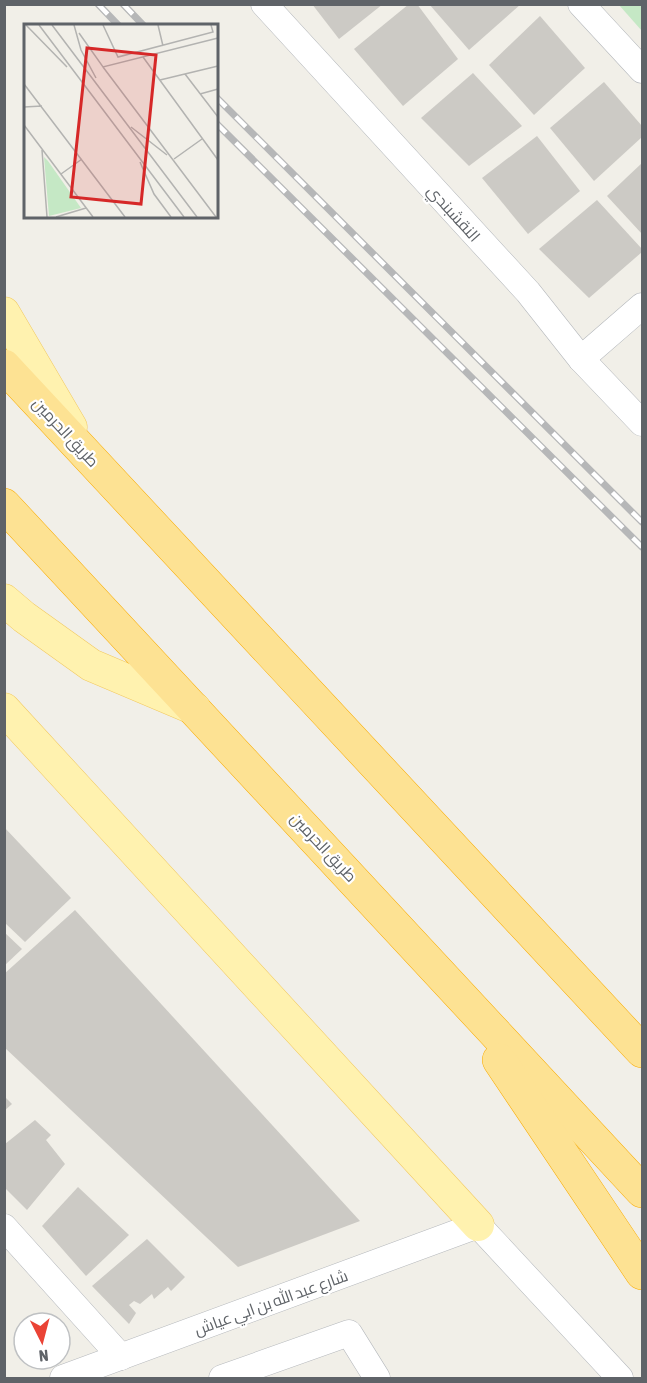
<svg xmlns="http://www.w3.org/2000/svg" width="647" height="1383" font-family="'Asap Condensed',Cairo,sans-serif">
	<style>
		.green { fill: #c5e8c5 }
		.building { fill: #cccac5 }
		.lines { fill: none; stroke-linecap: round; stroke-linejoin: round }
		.minor-casing { stroke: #b5b8bc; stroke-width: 27 }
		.major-casing { stroke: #f2c960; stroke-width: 33 }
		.highway-casing { stroke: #f9ab00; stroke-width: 34 }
		.minor { stroke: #fff; stroke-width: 26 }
		.major { stroke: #fff2af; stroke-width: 32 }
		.highway { stroke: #fde293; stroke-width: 33 }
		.rail-casing { stroke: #b6b7b8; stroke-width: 7 }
		.rail { stroke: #fff; stroke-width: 4.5; stroke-dasharray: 14; stroke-linecap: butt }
		.labels { text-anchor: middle; stroke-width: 4.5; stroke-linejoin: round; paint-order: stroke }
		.street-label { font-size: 16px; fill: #5f6368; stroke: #fff }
		.inset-road { fill: none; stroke: #b3b3b1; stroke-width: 1.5 }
		.view { fill: #d62828; fill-opacity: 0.15; stroke: #d62828; stroke-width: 3 }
		.inset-edge { fill: none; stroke: #5f6368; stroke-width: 3 }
	</style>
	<rect width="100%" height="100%" fill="#f1efe8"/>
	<path class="green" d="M 619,5 L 642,5 L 642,31 Z"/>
	<g class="building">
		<path d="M 312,4 L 383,4 L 339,39 Z"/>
		<path d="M 409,4 L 417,4 L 458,59 L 403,106 L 354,49 Z"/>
		<path d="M 429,4 L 521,4 L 469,50 Z"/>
		<path d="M 540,16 L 585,68 L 534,115 L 489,65 Z"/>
		<path d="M 473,73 L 522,126 L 469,166 L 421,118 Z"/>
		<path d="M 604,82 L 642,126 L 642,137 L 594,181 L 550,128 Z"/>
		<path d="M 537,136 L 580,191 L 528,234 L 482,178 Z"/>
		<path d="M 642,163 L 642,234 L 607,196 Z"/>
		<path d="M 597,200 L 642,249 L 642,252 L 589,298 L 539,249 Z"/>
		<path d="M 4,827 L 71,898 L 25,942 L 4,922 Z"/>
		<path d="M 75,910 L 360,1221 L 238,1267 L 4,1047 L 4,974 Z"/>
		<path d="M 4,932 L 22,949 L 4,966 Z"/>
		<path d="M 4,1096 L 12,1104 L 4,1111 Z"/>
		<path d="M 35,1120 L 51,1135 L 46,1140 L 65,1164 L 27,1210 L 5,1188 L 5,1144 Z"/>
		<path d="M 78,1187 L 129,1235 L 86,1276 L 42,1226 Z"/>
		<path d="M 147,1239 L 185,1277 L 171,1291 L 168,1287 L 154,1299 L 152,1294 L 140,1304 L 134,1301 L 129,1305 L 136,1313 L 129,1324 L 92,1286 Z"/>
	</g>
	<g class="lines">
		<defs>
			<g id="minor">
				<path d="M 264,4 L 528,292 L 581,359 L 642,423"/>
				<path d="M 581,4 L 642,70"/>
				<path d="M 581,359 L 642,306"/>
				<path d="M 4,1227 L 121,1357"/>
				<path d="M 63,1378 L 478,1225 L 620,1378"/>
				<path d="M 222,1378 L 349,1333 L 377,1378"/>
			</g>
			<g id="major">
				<path d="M 4,313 L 71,427"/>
				<path d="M 4,600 L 24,617 L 91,665 L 195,709"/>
				<path d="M 4,709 L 478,1225"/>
			</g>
			<g id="highway">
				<path d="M 4,366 L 642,1051"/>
				<path d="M 4,505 L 642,1191"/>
				<path d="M 499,1060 L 642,1273"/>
			</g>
		</defs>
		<use href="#minor" class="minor-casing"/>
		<use href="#major" class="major-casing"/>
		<use href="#highway" class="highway-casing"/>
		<use href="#minor" class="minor"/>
		<use href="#major" class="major"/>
		<use href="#highway" class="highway"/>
		<defs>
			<g id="rail">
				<path d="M 98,4 L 119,26"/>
				<path d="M 123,4 L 144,26"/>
				<path d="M 216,97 L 642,522"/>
				<path d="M 216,123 L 642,547"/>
			</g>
		</defs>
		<use href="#rail" class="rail-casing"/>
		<use href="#rail" class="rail"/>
	</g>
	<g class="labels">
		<g class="street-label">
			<text transform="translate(454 213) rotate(48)" y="6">النقشبندي</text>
			<text transform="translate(66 432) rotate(47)" y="6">طريق الحرمين</text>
			<text transform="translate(324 847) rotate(47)" y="6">طريق الحرمين</text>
			<text transform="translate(271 1302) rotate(-20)" y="6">شارع عبد الله بن ابي عياش</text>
		</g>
	</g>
	<g transform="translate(24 24)">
		<rect width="194" height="194" fill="#f1efe8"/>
		<path d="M 20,133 L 24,137 L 57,184 L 25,192 Z" fill="#c5e8c5"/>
		<path class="inset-road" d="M 2,1 L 43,43M 15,1 L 160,193M 28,1 L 173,193M 50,1 L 57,26 L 72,54M 79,1 L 94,33 L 189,8 L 187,1M 134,1 L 139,22M 55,9 L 79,43 L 194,14M 119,33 L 194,136M 79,43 L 192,193M 161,50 L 194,93M 136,56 L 194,42M 0,60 L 101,193M 176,70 L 194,65M 0,83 L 18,82M 0,101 L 69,193M 107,103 L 143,131M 18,126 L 23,193M 150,135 L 178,115M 116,138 L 130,170 L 147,193M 37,150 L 58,135M 32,193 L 62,184"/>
		<path class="view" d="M 63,24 L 132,31 L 117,180 L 47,173 Z"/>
		<rect width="194" height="194" class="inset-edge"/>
	</g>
	<rect width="647" height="1383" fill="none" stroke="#5f6368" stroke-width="12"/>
	<g transform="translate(42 1341) rotate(174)"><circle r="28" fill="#ffffff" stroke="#bfc1c3" stroke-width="1.5"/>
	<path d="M0-4.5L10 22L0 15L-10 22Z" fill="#ea4335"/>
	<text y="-9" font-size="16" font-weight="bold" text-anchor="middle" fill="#5f6368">N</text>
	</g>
</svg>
